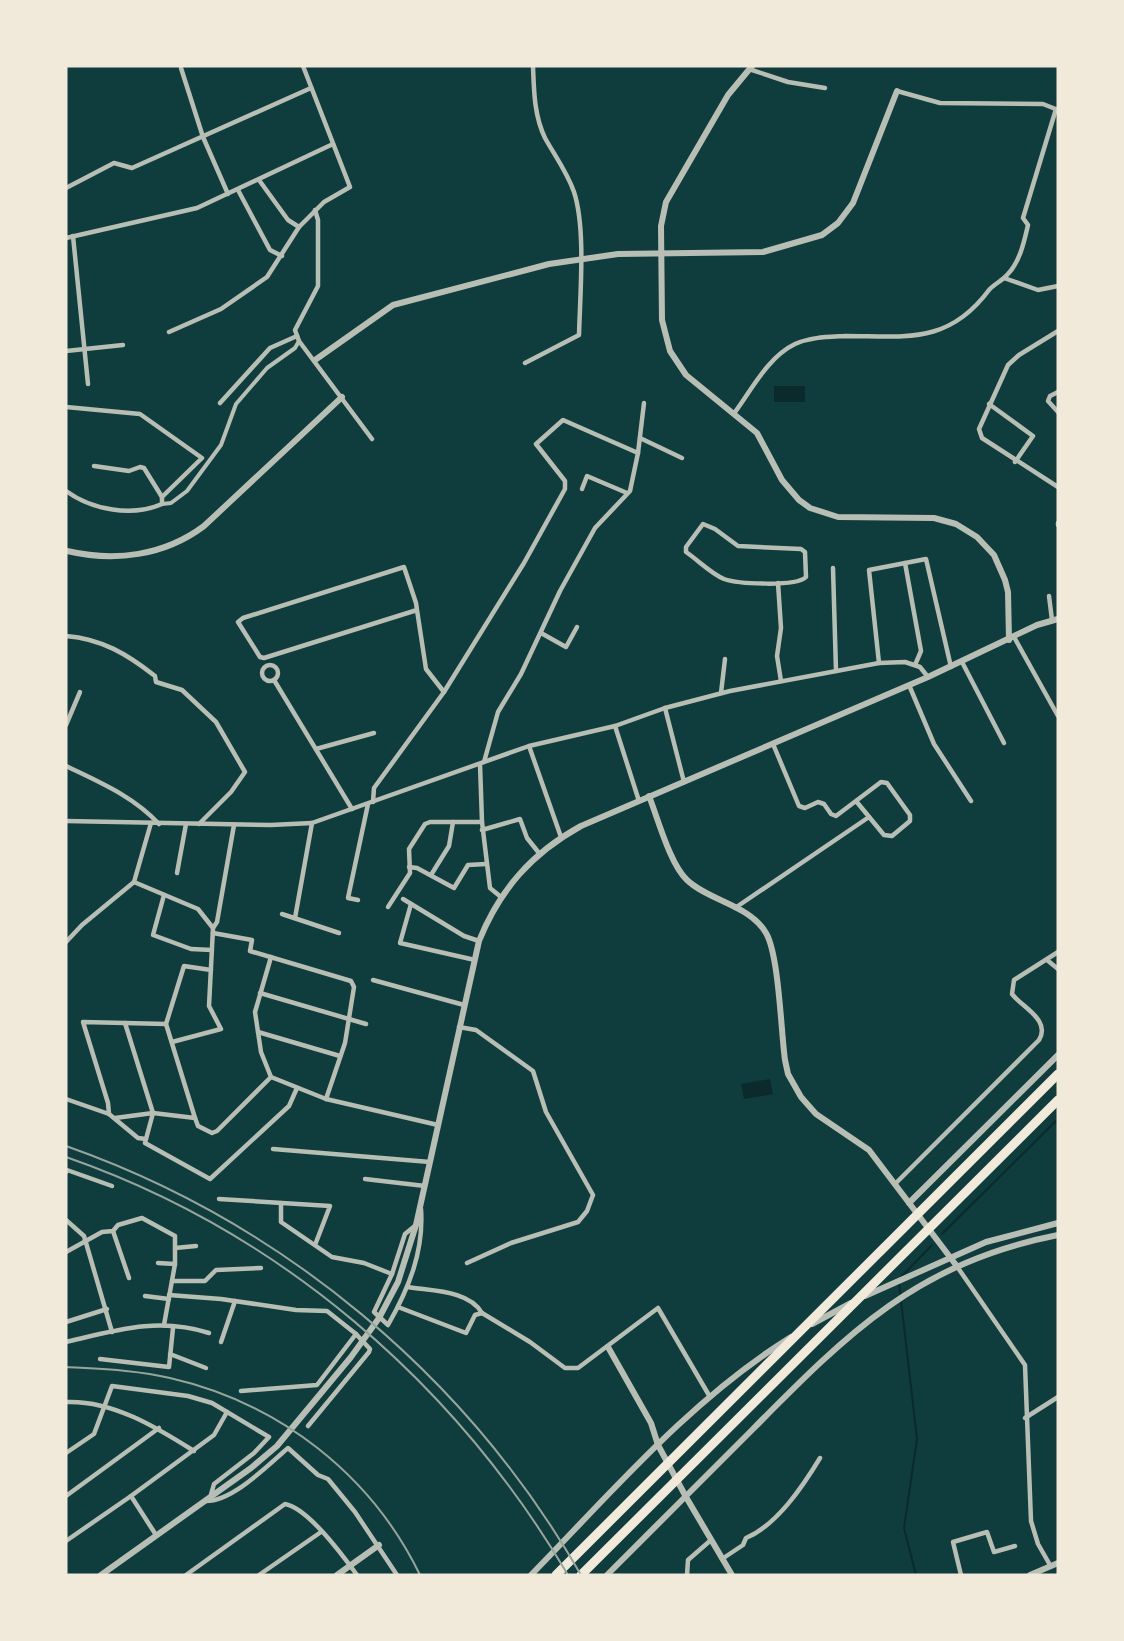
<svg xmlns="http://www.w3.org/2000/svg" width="1124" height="1641" font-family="Mulish,sans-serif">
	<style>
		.water { fill: #0a2a2b }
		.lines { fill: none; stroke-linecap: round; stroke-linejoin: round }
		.stream { stroke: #0a2a2b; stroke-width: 2 }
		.pedestrian { stroke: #b8beb3; stroke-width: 4 }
		.minor { stroke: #b8beb3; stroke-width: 4.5 }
		.tertiary { stroke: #b8beb3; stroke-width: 6 }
		.motorway { stroke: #f1e9da; stroke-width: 9 }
		.rail { stroke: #97a49c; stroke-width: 2 }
	</style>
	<rect width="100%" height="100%" fill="#0f3d3e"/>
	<g class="water">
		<rect x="774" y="386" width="31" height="16"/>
		<path d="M 770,1079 L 773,1094 L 744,1099 L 741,1084 Z"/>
	</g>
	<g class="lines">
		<g class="stream">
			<path d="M 942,1234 L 1058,1119"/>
			<path d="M 901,1277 L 932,1245"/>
			<path d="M 899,1283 L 917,1439 L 904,1528 L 916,1575"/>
		</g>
		<path class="pedestrian" d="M 162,504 L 171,503 L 187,491 L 221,445 L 236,404 L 267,368 L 295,348 L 299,341"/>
		<g class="minor">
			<path d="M 181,68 L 203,137 L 228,194"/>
			<path d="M 749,69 L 788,82 L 825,88"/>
			<path d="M 897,91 L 940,103 L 1043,104 L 1058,110"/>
			<path d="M 259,180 L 288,220 L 299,227"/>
			<path d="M 66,188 L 114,163 L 132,168 L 311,88"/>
			<path d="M 238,190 L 270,250 L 282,256"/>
			<path d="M 315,210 L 318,220 L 318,286 L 295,330 L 299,341 L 372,439"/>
			<path d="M 73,236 L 88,384"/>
			<path d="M 66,238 L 197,208 L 333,144"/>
			<path d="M 1004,278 L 1038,290 L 1058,286"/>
			<path d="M 1058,331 L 1019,355 L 1008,365 L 979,429 L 982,438 L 1058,487"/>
			<path d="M 169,332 L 221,309 L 267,277 L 299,227 L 324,202 L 350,187 L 303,66"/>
			<path d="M 66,351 L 123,345"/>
			<path d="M 525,363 L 579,335 C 580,295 586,228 574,192 C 567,172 555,156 545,138 C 534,115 534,91 533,66"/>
			<path d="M 1058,392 L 1050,396 L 1048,401 L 1058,412"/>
			<path d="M 220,403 L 270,348 L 297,336"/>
			<path d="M 989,404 L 1033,436 L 1015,462"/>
			<path d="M 66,407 L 140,414 L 202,458 L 162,497 L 162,504 C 132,517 92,510 66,491"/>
			<path d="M 735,412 C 752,389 768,357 795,344 C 811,337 827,337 845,336 C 906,336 948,345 989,290 C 994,284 1002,281 1007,275 C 1020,262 1024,242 1028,225 L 1023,218 L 1056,109"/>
			<path d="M 640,438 L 682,458"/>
			<path d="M 94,466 L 129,471 L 140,467 L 144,468 L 162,497"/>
			<path d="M 582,489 L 587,476 L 627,493"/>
			<path d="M 1058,523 L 1058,525"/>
			<path d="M 703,524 L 715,529 L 738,546 L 801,549 L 805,552 L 806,577 C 796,587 738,584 724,579 C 710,573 698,560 686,552 L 686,547 Z"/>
			<path d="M 905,563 L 921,651 L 915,665"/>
			<path d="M 833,568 L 836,671"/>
			<path d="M 778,583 L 781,628 L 777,656 L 781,681"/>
			<path d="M 1049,596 L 1052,620"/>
			<path d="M 417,610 L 264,658 L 260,657 L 238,622 L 243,618 L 404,567 L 416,603 L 417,610 L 426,669 L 444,692 L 524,563 L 565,489 L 565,481 L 536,444 L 563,420 L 638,453"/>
			<path d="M 541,633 L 566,647 L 577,627"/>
			<path d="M 66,636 C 102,639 127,654 155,676 L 156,682 L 182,690 L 216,722 L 245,772 L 231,792 L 199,824"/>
			<path d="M 1014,637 L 1058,716"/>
			<path d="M 962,662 L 1004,743"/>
			<path d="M 879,663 L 869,570 L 926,559 L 951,667"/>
			<circle cx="270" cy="673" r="8"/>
			<path d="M 274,680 L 352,809"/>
			<path d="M 909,685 L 934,744 L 971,801"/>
			<path d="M 721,693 L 725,659"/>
			<path d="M 665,708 L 684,782"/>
			<path d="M 66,725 L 80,692"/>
			<path d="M 615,726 L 639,801"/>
			<path d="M 773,744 L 799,806 L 805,808 L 818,802 L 824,804 L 831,814 L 836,816 L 881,782 L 887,783 L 910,815 L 910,821 L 892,836 L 884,835 L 856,801"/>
			<path d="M 529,746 L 561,837"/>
			<path d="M 316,749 L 374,733"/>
			<path d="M 484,762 L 498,712 L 521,674 L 560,591 L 595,528 L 630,491 L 638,453 L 644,403"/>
			<path d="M 480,764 L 482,822 L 490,888 L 501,897"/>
			<path d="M 66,766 C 99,782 133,796 159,824"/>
			<path d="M 373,802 L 374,788 L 444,692"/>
			<path d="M 66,821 L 271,825 L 312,823 L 529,746 L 615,726 L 665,708 L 730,691 L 879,663 L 905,662 L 920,667 L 928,677"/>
			<path d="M 482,830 L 520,819 L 527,838 L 539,853"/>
			<path d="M 409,867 L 417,868 L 454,888 L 468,865 L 486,864"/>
			<path d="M 177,873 L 186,824"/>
			<path d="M 431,875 L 449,846 L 453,822"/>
			<path d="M 134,882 L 198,909 L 213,928 L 209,1006 L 221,1029 L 172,1042"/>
			<path d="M 164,895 L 153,935 L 191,949 L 212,950"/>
			<path d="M 403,899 L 464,936 L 479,941"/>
			<path d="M 358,900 L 348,898 L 368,804"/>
			<path d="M 411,904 L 400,943 L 475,960"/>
			<path d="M 388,907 L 410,873 L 409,849 L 425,824 L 430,822 L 482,822"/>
			<path d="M 735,908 L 869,817"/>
			<path d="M 282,914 L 339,933"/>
			<path d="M 295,918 L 312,823"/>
			<path d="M 213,928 L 217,922 L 234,825"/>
			<path d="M 213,933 L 252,940 L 250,951 L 351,981 L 354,987 L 345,1043 L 326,1099"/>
			<path d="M 66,942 L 82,925 L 134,882 L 151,823"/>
			<path d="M 271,957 L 255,1012 L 261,1052 L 271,1077 L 326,1099 L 438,1125"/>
			<path d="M 1047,960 L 1058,969"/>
			<path d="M 373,980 L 464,1005"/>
			<path d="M 260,993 L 366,1024"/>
			<path d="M 125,1023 L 153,1113 L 146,1139"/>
			<path d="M 459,1027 L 476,1030 L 533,1071 L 546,1112 L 593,1195 L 587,1211 L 578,1222 L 511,1243 L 467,1263"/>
			<path d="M 258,1032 L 340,1056"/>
			<path d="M 66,1099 L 109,1114 L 138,1138 L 146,1139 L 145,1143 L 210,1179 L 289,1106 L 297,1088"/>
			<path d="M 109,1114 L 108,1103 L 83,1022 L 166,1024"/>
			<path d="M 115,1118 L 153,1113 L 195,1118 L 198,1126 L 212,1133 L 217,1131 L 271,1077"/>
			<path d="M 195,1118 L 166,1024 L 184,966 L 211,970"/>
			<path d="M 273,1149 L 430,1162"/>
			<path d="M 66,1172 L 67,1170 L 112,1186"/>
			<path d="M 365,1179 L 425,1186"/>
			<path d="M 895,1184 L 1039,1040 C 1051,1020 1023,1008 1012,994 L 1014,980 L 1058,952"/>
			<path d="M 219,1199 L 330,1206 L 315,1245"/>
			<path d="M 281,1203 L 281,1222 L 332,1257 L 364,1263 L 392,1274"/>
			<path d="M 66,1220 L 84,1236 L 112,1332"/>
			<path d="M 416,1225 L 405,1234 L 392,1274 L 374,1312 L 388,1325 C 409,1288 424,1251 421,1209"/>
			<path d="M 113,1231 L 129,1278"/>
			<path d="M 175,1248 L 196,1246"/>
			<path d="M 66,1252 L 102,1232 L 113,1231 L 118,1225 L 142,1218 L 175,1236 L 175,1264 L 164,1325"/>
			<path d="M 158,1263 L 175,1264"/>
			<path d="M 956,1265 L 1025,1365 L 1031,1521 L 1038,1544 L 1050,1565"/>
			<path d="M 172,1281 L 205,1281 L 216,1270 L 261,1268"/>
			<path d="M 408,1287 C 431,1291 469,1290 482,1313"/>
			<path d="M 169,1295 L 221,1299 L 296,1310 L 327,1311 L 356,1334 L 317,1385 L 241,1391"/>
			<path d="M 145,1296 L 169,1299"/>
			<path d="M 398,1307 L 466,1333 L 475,1315 L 482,1313 L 530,1342 L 565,1368 L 578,1368 L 658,1308 L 710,1397"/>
			<path d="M 66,1322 L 107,1309"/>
			<path d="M 66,1342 C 117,1330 158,1317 209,1333"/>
			<path d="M 221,1342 L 235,1301"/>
			<path d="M 170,1354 L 206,1368"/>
			<path d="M 100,1359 L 169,1367 L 173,1328"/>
			<path d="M 66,1402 C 112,1400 156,1427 194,1451"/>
			<path d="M 1025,1418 L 1058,1397"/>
			<path d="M 308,1426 L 369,1352 L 370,1349 L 356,1334"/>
			<path d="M 66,1453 L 94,1434 L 112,1386 L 188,1396 L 212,1403 L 269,1437 L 254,1453 L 214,1484 L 210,1498"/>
			<path d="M 66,1496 L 159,1428"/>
			<path d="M 205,1501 C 232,1502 267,1466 288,1448 L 318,1475 L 328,1479 L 355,1512 L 397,1575"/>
			<path d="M 156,1535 L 131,1496 L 214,1435 L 227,1412"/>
			<path d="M 66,1541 L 131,1496"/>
			<path d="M 722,1559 L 743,1545 L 746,1538 C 777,1525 803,1486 820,1458"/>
			<path d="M 186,1575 L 285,1504 C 308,1508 343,1556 357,1575"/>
			<path d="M 259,1575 L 321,1532"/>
			<path d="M 687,1575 L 688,1560 L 711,1540"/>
			<path d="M 961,1575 L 953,1542 L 987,1532 L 994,1552 L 1015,1546"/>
		</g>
		<g class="tertiary">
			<path d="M 752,66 L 728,95 L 666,202 L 661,226 L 662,320 L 670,351 L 686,375 L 757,433 L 782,480 L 799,500 L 810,508 L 838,517 L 934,518 L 956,524 L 977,537 L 994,555 L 1005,580 L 1008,592 L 1009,640"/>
			<path d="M 315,360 L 393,305 L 549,264 L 618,254 L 763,252 L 822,235 L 838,223 L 853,203 L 897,91"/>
			<path d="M 67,551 C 115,562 164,556 204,526 L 342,397"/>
			<path d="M 649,796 C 658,819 670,864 687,880 C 709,901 750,905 766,933 C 779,955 781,1032 785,1060 L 788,1074 L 801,1097 L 816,1114 L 869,1150 L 956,1265"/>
			<path d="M 909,1203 L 1058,1055"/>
			<path d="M 865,1296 L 986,1242 L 1058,1223"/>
			<path d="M 812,1324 L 851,1303"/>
			<path d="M 608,1347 L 651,1423 L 658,1445 L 686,1497 L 732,1575"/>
			<path d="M 101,1575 L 251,1468 L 277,1446 L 351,1357 L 379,1318 L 398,1282 L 416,1225 L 479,941 C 500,889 532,853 581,826 L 928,677 L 1037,625 L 1058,619"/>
			<path d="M 337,1575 L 379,1545"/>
			<path d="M 531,1575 C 612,1492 691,1399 791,1337"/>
			<path d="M 607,1575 C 654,1528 702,1480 749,1433 C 847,1334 916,1263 1058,1235"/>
			<path d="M 1030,1575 L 1058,1563"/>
		</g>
		<g class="motorway">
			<path d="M 556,1575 L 1058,1074"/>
			<path d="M 581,1575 L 1058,1100"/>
		</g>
		<g class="rail">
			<path d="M 66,1146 C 282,1222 467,1376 581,1575"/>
			<path d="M 66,1157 C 279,1231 454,1382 568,1575"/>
			<path d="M 66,1367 C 100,1369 137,1370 170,1378 C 279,1403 371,1474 420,1575"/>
		</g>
	</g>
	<rect width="1124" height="1641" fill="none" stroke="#f1e9da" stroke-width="135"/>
</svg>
